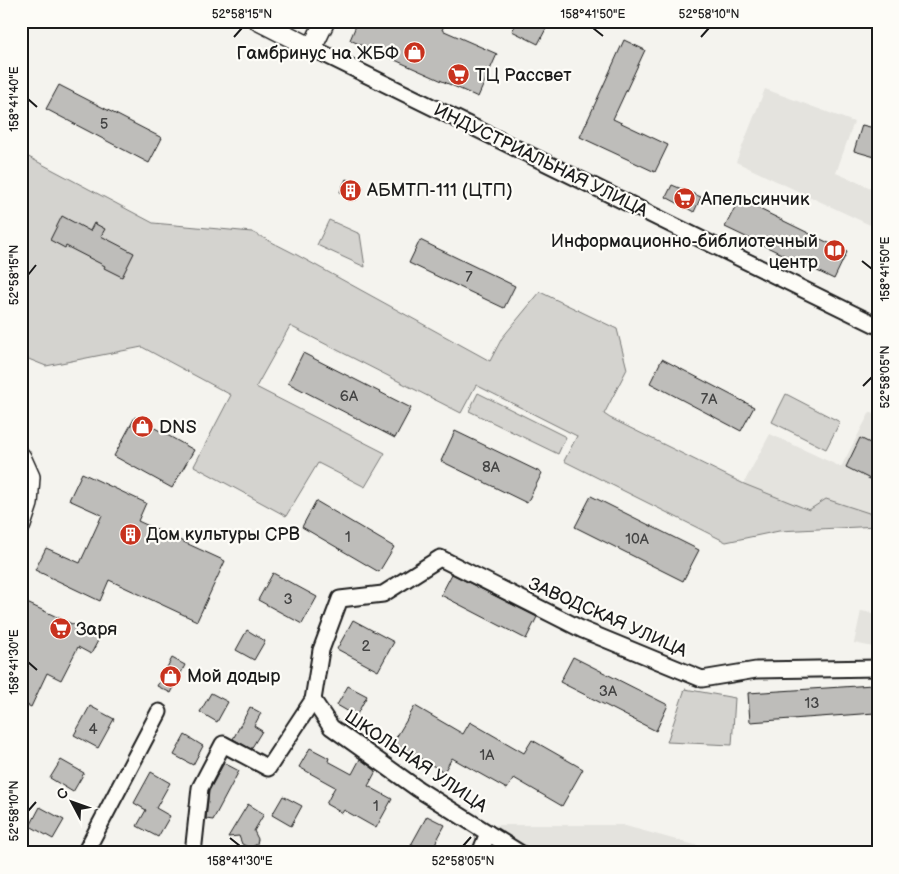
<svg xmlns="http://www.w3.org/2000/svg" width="899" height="874" font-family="'Balsamiq Sans',sans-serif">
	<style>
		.built { fill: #e4e3de }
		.green { fill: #d4d3cf; stroke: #787876 }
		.building { fill: #bebdba; stroke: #1c1c1c }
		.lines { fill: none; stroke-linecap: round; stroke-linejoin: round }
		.minor-casing { stroke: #1c1c1c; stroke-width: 19 }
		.tertiary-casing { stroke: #1c1c1c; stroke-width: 22 }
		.minor { stroke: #fdfcf7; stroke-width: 15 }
		.tertiary { stroke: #fdfcf7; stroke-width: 19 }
		.ticks { fill: none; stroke: #1c1c1c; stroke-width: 2 }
		.labels { text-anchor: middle; stroke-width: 4.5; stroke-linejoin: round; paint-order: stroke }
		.number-label { font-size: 15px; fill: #444 }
		.poi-label { font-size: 18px; fill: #1c1c1c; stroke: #fdfcf7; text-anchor: start }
		.street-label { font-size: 18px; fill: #1c1c1c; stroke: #fdfcf7 }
		.neatline { fill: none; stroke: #1c1c1c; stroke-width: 2 }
		.ticks-label { font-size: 12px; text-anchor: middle; fill: #1c1c1c }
	</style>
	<rect width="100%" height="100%" fill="#f4f3ee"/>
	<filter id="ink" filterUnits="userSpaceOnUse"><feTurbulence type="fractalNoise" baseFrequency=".02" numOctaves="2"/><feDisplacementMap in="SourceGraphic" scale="10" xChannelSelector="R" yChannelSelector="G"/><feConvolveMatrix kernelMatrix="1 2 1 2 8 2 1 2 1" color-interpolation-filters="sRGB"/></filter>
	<g filter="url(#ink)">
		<g class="built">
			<path d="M 765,89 L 854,122 L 836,173 L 878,191 L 878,207 L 870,225 L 736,162 Z"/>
			<path d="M 870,412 L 878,416 L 878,526 L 731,507 L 770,434 L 841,467 Z"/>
			<path d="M 861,611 L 878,614 L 878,648 L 854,643 Z"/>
			<path d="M 496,825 L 622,825 L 724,853 L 485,853 Z"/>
		</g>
		<g class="green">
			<path d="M 21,153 L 153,223 L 252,232 L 297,255 L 490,361 L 502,338 L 540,292 L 617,329 L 627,369 L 604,414 L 610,418 L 744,484 L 809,510 L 826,499 L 878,516 L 878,526 L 779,531 L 726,542 L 564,461 L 577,436 L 476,385 L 461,413 L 290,326 L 256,387 L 385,453 L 365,487 L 318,463 L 286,516 L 194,466 L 231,395 L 142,347 L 46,366 L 21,356 Z"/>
			<path d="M 329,220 L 360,234 L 365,267 L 317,245 Z"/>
			<path d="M 478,393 L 566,437 L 558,454 L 469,411 Z"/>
			<path d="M 786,394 L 840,422 L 826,449 L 772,422 Z"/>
			<path d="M 685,689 L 735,698 L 732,745 L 667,742 Z"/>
		</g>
		<g class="building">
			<path d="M 358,21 L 446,21 L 442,30 L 497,54 L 478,97 L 350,40 Z"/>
			<path d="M 518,21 L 550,21 L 538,44 L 512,31 Z"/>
			<path d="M 624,40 L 645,50 L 613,119 L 668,145 L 655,172 L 580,137 Z"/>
			<path d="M 59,85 L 162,138 L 149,163 L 46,109 Z"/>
			<path d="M 862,125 L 878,129 L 878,147 L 875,157 L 854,151 Z"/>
			<path d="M 346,179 L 363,188 L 356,200 L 340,192 Z"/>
			<path d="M 672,185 L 701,197 L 694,212 L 666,197 Z"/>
			<path d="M 739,199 L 847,252 L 834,279 L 725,227 Z"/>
			<path d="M 62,216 L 90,231 L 94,223 L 105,229 L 101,236 L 134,253 L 122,277 L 104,268 L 105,266 L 66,246 L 65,248 L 50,240 Z"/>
			<path d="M 420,240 L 515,286 L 504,308 L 409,263 Z"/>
			<path d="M 303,353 L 411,408 L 395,438 L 288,383 Z"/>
			<path d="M 662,359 L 754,407 L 741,431 L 650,383 Z"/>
			<path d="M 135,417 L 194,450 L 172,488 L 114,456 Z"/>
			<path d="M 455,431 L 542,473 L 527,503 L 441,461 Z"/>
			<path d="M 860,438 L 878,447 L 878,483 L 846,467 Z"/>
			<path d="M 82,473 L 146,503 L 138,521 L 225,561 L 197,621 L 109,580 L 100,601 L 35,570 L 46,548 L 80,563 L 102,515 L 69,500 Z"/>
			<path d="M 591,496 L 699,550 L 683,581 L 575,527 Z"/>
			<path d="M 316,501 L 394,547 L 379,572 L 302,527 Z"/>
			<path d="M 273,573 L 317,597 L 302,624 L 258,600 Z"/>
			<path d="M 452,574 L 537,617 L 526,639 L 441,595 Z"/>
			<path d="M 27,603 L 100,637 L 91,654 L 78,647 L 61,680 L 47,673 L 31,707 L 21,702 L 21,616 Z"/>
			<path d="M 353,620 L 394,642 L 378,671 L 337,649 Z"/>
			<path d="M 247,630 L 265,641 L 254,660 L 236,650 Z"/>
			<path d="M 573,657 L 668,705 L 656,731 L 560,682 Z"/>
			<path d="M 172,658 L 185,665 L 171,693 L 157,686 Z"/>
			<path d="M 873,685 L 875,713 L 750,722 L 748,693 Z"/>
			<path d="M 348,686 L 367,696 L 356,716 L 337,705 Z"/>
			<path d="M 211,693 L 228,702 L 217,722 L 200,712 Z"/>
			<path d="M 90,706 L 114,719 L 98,748 L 74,735 Z"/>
			<path d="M 415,706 L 463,734 L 470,722 L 524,753 L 532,740 L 583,769 L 562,806 L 514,778 L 507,789 L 452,758 L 444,772 L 393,743 Z"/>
			<path d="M 250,707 L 261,713 L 254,726 L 262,731 L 251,749 L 233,739 Z"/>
			<path d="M 185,735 L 203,746 L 193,765 L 174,755 Z"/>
			<path d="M 310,748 L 329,758 L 328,761 L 352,774 L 360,759 L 376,771 L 368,786 L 392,799 L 376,828 L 344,810 L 342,813 L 326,804 L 335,787 L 299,767 Z"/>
			<path d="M 61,760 L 84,773 L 73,792 L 50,778 Z"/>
			<path d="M 224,763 L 239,771 L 213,820 L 206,819 L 209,791 Z"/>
			<path d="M 151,772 L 170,783 L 156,808 L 170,816 L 158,837 L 137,826 L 146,810 L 134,803 Z"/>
			<path d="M 283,796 L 302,806 L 291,826 L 272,815 Z"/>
			<path d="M 248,804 L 264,814 L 254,831 L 258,839 L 257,844 L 250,848 L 242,844 L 239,836 L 228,837 Z"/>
			<path d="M 40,807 L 64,820 L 53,839 L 30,826 Z"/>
			<path d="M 427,816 L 445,825 L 430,853 L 411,845 Z"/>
		</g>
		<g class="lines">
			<defs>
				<g id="minor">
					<path d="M 312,48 L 878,326"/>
					<path d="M 488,833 L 520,853"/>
					<path d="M 85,853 L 159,712"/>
					<path d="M 193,853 L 200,788 L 223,744 L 268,768 L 313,700"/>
					<path d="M 480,853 L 488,833 L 418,789 L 331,727 L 313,700 L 321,650 L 340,599 L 383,594 L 440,558 L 583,630 L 702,679 L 756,670 L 878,668"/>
				</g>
				<g id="tertiary">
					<path d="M 259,21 L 312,48 L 325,21"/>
					<path d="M 21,457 L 30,477 L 28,504 L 21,525"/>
				</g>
			</defs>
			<use href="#minor" class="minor-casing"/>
			<use href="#tertiary" class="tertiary-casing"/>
			<use href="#minor" class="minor"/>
			<use href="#tertiary" class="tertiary"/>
		</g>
	</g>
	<path class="ticks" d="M 593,28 L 603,36M 234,37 L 242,28M 701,37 L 709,28M 28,99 L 37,107M 862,261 L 872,269M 28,275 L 36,265M 863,386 L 872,377M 28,662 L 37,670M 28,811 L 36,802M 230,838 L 240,846M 463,846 L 471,837"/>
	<defs>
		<symbol id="shop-disc" viewBox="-11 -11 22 22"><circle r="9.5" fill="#c8321e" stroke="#fdfcf7"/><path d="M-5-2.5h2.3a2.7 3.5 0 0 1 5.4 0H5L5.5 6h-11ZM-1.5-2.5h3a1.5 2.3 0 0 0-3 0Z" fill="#fff"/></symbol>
		<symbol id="supermarket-disc" viewBox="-11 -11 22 22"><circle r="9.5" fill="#c8321e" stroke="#fdfcf7"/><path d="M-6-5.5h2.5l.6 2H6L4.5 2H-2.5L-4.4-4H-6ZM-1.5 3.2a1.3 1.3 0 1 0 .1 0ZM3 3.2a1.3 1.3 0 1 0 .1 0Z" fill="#fff"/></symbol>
		<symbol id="building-disc" viewBox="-11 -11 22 22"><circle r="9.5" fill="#c8321e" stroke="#fdfcf7"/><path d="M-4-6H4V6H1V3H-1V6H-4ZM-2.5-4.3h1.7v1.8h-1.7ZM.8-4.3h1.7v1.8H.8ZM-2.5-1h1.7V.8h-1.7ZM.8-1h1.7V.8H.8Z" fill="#fff"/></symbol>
		<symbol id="library-disc" viewBox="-11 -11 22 22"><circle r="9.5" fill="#c8321e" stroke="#fdfcf7"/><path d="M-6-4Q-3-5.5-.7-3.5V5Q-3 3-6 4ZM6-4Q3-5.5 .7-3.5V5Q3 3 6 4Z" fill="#fff"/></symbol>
	</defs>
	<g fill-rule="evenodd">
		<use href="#shop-disc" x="402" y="40" width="25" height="25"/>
		<use href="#supermarket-disc" x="446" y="62" width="25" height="25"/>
		<use href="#building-disc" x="338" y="178" width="25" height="25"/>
		<use href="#supermarket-disc" x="672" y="186" width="25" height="25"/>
		<use href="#library-disc" x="822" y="238" width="25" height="25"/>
		<use href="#shop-disc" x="130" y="414" width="25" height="25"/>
		<use href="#building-disc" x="118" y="522" width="25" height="25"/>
		<use href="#supermarket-disc" x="48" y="616" width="25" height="25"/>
		<use href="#shop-disc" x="158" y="664" width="25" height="25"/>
	</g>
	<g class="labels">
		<g class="number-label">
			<text x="104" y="129">5</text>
			<text x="469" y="282">7</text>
			<text x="349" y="401">6А</text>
			<text x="709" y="404">7А</text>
			<text x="491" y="472">8А</text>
			<text x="348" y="542">1</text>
			<text x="637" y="544">10А</text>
			<text x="288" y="604">3</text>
			<text x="366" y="651">2</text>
			<text x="608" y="696">3А</text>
			<text x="812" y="708">13</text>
			<text x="93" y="734">4</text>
			<text x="487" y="760">1А</text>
			<text x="376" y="811">1</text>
		</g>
		<g class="poi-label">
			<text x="399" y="59" text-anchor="end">Гамбринус на ЖБФ</text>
			<text x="475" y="81">ТЦ Рассвет</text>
			<text x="367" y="196">АБМТП-111 (ЦТП)</text>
			<text x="701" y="205">Апельсинчик</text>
			<text x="818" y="247" text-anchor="end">Информационно-библиотечный<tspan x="818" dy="21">центр</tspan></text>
			<text x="159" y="433">DNS</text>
			<text x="146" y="540">Дом культуры СРВ</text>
			<text x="76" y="635">Заря</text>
			<text x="187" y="682">Мой додыр</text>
		</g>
		<g class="street-label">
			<text transform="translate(541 160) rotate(26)" y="6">ИНДУСТРИАЛЬНАЯ УЛИЦА</text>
			<text transform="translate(608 617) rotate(24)" y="6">ЗАВОДСКАЯ УЛИЦА</text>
			<text transform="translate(416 761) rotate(34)" y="6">ШКОЛЬНАЯ УЛИЦА</text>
		</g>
	</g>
	<rect width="899" height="874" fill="none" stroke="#fdfcf7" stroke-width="55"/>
	<g transform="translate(72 802) rotate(311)" stroke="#fdfcf7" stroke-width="4" paint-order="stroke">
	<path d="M0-4L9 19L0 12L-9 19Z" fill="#1c1c1c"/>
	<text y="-8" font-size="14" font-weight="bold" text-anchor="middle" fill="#1c1c1c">С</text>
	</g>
	<rect x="28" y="28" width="844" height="818" class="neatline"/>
	<g class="ticks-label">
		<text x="242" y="18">52°58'15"N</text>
		<text x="593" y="18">158°41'50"E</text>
		<text x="709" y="18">52°58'10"N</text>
		<text transform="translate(14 99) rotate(-90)" y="4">158°41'40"E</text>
		<text transform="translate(885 269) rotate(-90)" y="4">158°41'50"E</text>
		<text transform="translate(14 275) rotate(-90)" y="4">52°58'15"N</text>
		<text transform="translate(885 377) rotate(-90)" y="4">52°58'05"N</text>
		<text transform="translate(14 662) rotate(-90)" y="4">158°41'30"E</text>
		<text transform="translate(14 811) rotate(-90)" y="4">52°58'10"N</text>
		<text x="240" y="865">158°41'30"E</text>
		<text x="463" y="865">52°58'05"N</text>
	</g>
</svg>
